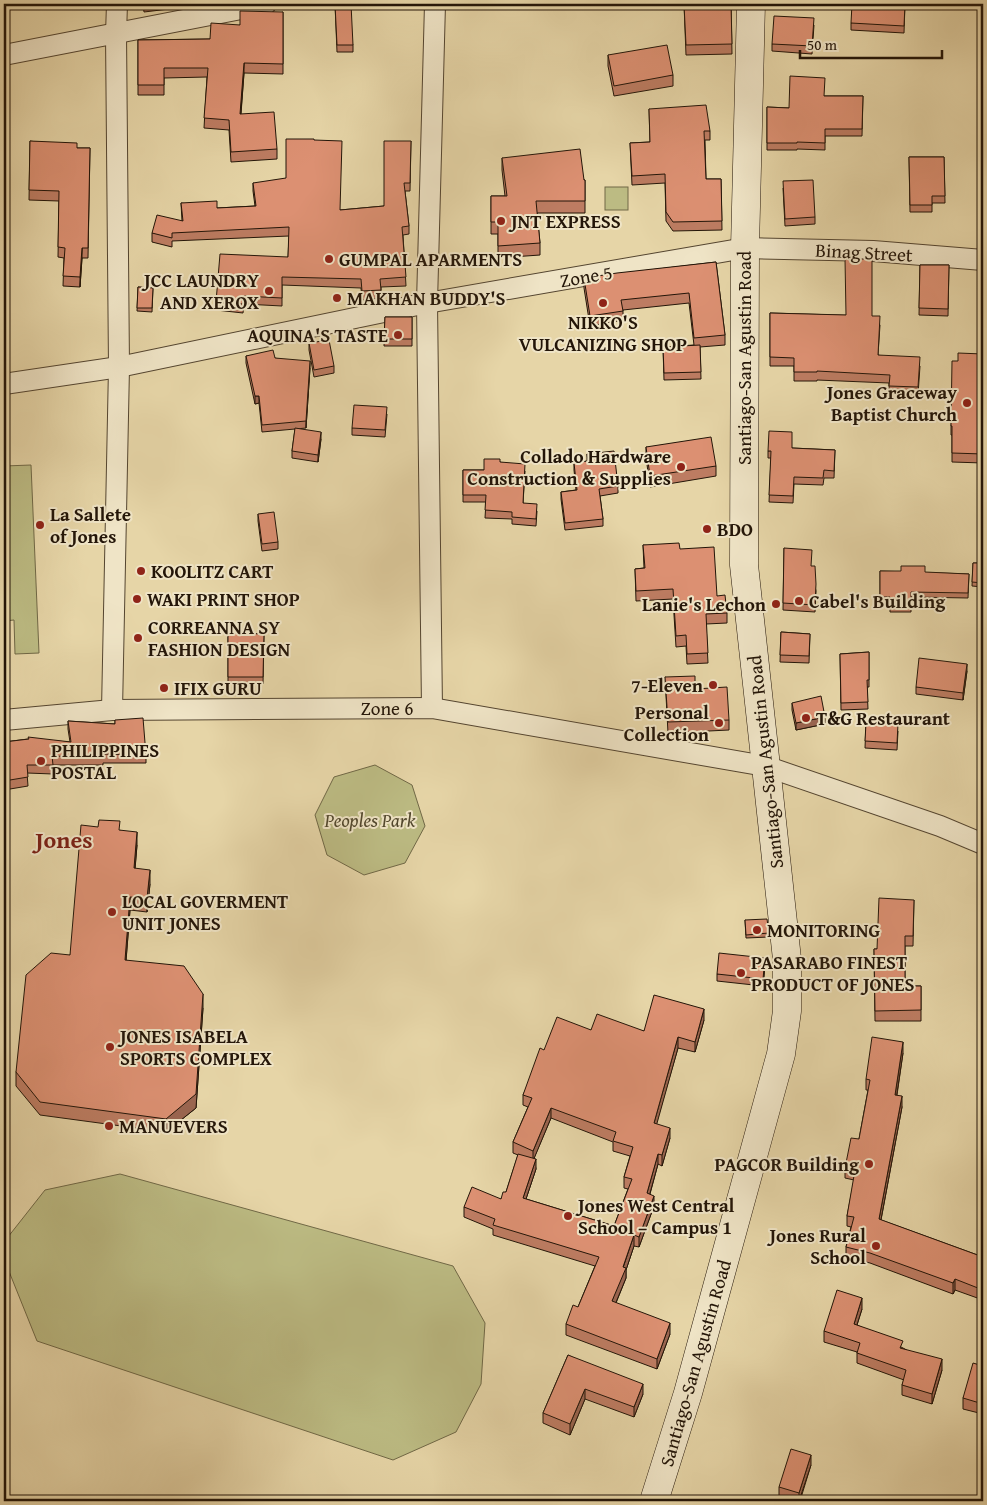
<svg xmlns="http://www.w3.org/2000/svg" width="987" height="1505" font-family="'Gentium Book Plus',serif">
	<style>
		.green { fill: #bcbb83; stroke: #706846 }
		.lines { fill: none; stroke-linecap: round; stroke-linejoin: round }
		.minor-casing { stroke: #544530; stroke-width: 22 }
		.secondary-casing { stroke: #231508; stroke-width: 29 }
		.minor { stroke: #efe4c6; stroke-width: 20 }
		.secondary { stroke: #efe4c6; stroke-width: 28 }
		.wall { fill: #bd7c62; stroke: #231508; fill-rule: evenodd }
		.shaded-wall { fill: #9a6550; stroke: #231508 }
		.building { fill: #dc9072; stroke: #231508 }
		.poi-dot { fill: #8f2418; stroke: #efe4c6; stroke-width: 2 }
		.labels { text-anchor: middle; stroke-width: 4; stroke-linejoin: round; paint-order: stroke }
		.poi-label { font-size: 19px; font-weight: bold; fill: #231508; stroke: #efe4c6; text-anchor: start }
		.street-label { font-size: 19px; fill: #231508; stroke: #efe4c6 }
		.park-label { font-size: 19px; font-style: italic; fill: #51472d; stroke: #efe4c6 }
		.district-label { font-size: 24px; font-weight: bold; fill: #7a1f14; stroke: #efe4c6 }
	</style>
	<rect width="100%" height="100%" fill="#e6d5a7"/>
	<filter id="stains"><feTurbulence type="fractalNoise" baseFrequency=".004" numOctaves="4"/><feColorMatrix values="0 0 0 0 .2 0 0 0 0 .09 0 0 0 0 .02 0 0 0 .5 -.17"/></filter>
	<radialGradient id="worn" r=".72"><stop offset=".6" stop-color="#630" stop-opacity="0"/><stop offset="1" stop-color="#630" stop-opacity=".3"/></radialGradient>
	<g class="green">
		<rect x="605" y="187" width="23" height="23"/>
		<path d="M 31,465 L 39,653 L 15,654 L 14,620 L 4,621 L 4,466 Z"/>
		<path d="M 375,765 L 412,785 L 425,826 L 405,863 L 364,875 L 327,855 L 315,815 L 334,777 Z"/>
		<path d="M 120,1174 L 453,1266 L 485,1323 L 481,1384 L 456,1432 L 393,1460 L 37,1341 L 4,1259 L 4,1242 L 45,1190 Z"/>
	</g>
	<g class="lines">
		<defs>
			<g id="minor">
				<path d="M 4,55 L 266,4"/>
				<path d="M 4,384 L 119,367 L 427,303 L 745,248 L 873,251 L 983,260"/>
				<path d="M 432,708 L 427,303 L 435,4"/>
				<path d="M 112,710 L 119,367 L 116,34 L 117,4"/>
				<path d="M 4,720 L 112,710 L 432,708 L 765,766 L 940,826 L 983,844"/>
			</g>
			<path id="secondary" d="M 654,1501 L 688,1393 L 781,1054 L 787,1011 L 787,959 L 744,565 L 745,248 L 751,4"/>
		</defs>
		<use href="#minor" class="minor-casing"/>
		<use href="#secondary" class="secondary-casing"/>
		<use href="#minor" class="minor"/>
		<use href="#secondary" class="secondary"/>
	</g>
	<g class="wall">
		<path d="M 143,4 L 194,4 L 194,6 L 144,12 Z"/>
		<path d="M 335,4 L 353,45 L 353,52 L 337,52 Z"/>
		<path d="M 684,4 L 731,4 L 732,54 L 686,55 Z"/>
		<path d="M 905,4 L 904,33 L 851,30 L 851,23 Z"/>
		<path d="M 283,12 L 283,74 L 244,73 L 241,114 L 277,149 L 277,159 L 231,162 L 229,130 L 204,128 L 207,77 L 164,78 L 164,95 L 138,95 L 138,40 L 210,39 L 240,25 Z"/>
		<path d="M 814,25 L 812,54 L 772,51 L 772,44 Z"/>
		<path d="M 608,55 L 673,75 L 673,86 L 614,96 L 608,66 Z"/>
		<path d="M 824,96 L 863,96 L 862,136 L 825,136 L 825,150 L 797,149 L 797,150 L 767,150 L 767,107 L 789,108 Z"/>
		<path d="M 649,109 L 710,131 L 710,140 L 705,140 L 706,179 L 721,179 L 722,230 L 673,231 L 666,221 L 665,183 L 632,185 L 630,143 L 650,142 Z"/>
		<path d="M 30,141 L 77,148 L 90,148 L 88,258 L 82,258 L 80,287 L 63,286 L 64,258 L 58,257 L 59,201 L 29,200 Z"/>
		<path d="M 411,141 L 410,191 L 405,191 L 409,226 L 409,234 L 403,235 L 406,286 L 381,287 L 381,298 L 362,300 L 361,288 L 282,285 L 282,306 L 244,304 L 243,313 L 216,310 L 216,302 L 288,257 L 289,236 L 172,241 L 172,247 L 152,242 L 152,233 L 182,221 L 181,203 L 217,208 L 255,206 L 253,191 L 253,183 L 340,210 L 384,206 Z"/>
		<path d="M 909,157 L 944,157 L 945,203 L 932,203 L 932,212 L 910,212 Z"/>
		<path d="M 502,158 L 585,180 L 585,213 L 537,213 L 540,243 L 540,255 L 498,258 L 498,234 L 491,234 L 491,196 L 505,196 L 502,170 Z"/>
		<path d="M 783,188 L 815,217 L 815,224 L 785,226 Z"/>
		<path d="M 716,262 L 725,335 L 725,345 L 700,347 L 701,379 L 664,380 L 663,347 L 694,345 L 689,303 L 623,310 L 623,320 L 590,326 L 584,288 L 584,278 Z"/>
		<path d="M 920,265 L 949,265 L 948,316 L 919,315 Z"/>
		<path d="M 138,287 L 153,288 L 152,312 L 137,311 Z"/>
		<path d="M 770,313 L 872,316 L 880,325 L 878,355 L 920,366 L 918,395 L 889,394 L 889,383 L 817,380 L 817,381 L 794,381 L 794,366 L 770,366 Z"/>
		<path d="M 385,317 L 412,317 L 412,346 L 384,346 Z"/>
		<path d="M 309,343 L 334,366 L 334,373 L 314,377 L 309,350 Z"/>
		<path d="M 983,354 L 983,463 L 952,462 L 952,435 L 951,435 L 951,426 L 958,361 Z"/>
		<path d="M 246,356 L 275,358 L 310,368 L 306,428 L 296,429 L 321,439 L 318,462 L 292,458 L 292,451 L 295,429 L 262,432 L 259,403 L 255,404 L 246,363 Z"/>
		<path d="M 387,414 L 385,437 L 352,435 L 352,428 Z"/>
		<path d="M 646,447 L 716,466 L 716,476 L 650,487 L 646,457 Z"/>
		<path d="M 792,448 L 835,450 L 834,478 L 824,478 L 823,485 L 794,484 L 793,503 L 769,502 L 771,458 L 768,458 L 768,451 Z"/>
		<path d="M 587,454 L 618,486 L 618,493 L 600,496 L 603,519 L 603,526 L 565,530 L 561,499 L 561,492 L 576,490 L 574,470 L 574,463 L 587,461 Z"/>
		<path d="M 500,462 L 525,471 L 523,503 L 537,511 L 536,526 L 512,524 L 512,519 L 485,518 L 486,502 L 463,502 L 463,470 L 484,470 Z"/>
		<path d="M 258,514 L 278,542 L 278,549 L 262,551 L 258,521 Z"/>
		<path d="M 643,545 L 680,549 L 717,596 L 727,613 L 727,623 L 706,624 L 708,663 L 687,664 L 686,646 L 676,647 L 673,599 L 636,601 L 635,569 L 644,568 Z"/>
		<path d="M 784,548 L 811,566 L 816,591 L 815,612 L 783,610 Z"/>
		<path d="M 973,563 L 983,563 L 983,587 L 972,586 Z"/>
		<path d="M 880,571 L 969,574 L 968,598 L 911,597 L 911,612 L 890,612 L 890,602 L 880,602 Z"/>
		<path d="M 781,632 L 810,634 L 809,663 L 780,662 Z"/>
		<path d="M 228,633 L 264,634 L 263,684 L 228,684 Z"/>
		<path d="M 869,652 L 869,687 L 867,687 L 868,709 L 841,710 L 840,654 Z"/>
		<path d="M 967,671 L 963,700 L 916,694 L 916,687 Z"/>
		<path d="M 665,677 L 695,689 L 729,720 L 729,730 L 668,733 Z"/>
		<path d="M 792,703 L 825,724 L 796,730 L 792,710 Z"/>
		<path d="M 115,720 L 146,755 L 146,763 L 103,763 L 103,765 L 53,765 L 53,774 L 27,773 L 28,786 L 4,790 L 4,742 L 28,739 L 70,742 L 68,729 L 68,721 L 115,724 Z"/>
		<path d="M 866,723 L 898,731 L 897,750 L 865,748 Z"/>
		<path d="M 120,830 L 137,845 L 135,868 L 150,884 L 147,912 L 130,910 L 126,960 L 203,1008 L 196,1108 L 166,1132 L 40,1115 L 16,1086 L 16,1072 L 70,955 Z"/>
		<path d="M 914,900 L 913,946 L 905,946 L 905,986 L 921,986 L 921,1021 L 875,1021 L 874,949 L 877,949 Z"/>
		<path d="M 745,920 L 769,933 L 769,937 L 746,938 Z"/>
		<path d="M 765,965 L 763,986 L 717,981 L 717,974 Z"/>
		<path d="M 704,1020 L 695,1052 L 678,1048 L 656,1124 L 670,1138 L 662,1166 L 658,1164 L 650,1194 L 654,1206 L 639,1247 L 634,1246 L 626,1270 L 626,1278 L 616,1303 L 670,1334 L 657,1369 L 566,1335 L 566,1324 L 578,1307 L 595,1266 L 493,1235 L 493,1229 L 464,1217 L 464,1207 L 501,1199 L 506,1192 L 518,1155 L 513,1153 L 513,1142 L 528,1107 L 523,1105 L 523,1095 L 544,1050 L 591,1030 L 644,1031 ZM 551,1118 L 613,1142 L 613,1151 L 630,1156 L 624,1177 L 624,1188 L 628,1189 L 614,1226 L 526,1199 L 536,1169 L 534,1158 Z"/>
		<path d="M 903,1053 L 897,1095 L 902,1107 L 881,1220 L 983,1257 L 983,1300 L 955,1290 L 953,1294 L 870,1263 L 846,1257 L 846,1247 L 851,1227 L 847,1226 L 847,1216 L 854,1180 L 845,1178 L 845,1168 L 859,1139 L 868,1090 L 866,1090 L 866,1079 Z"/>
		<path d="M 862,1309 L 857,1325 L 903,1348 L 942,1370 L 932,1404 L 902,1395 L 902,1385 L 904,1380 L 857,1363 L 857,1352 L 824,1342 L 824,1331 Z"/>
		<path d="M 568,1355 L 643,1394 L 634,1417 L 585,1399 L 570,1435 L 543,1423 L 543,1413 Z"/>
		<path d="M 983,1366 L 983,1414 L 963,1409 L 963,1398 Z"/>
		<path d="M 811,1465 L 800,1501 L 792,1501 L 779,1497 L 779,1487 Z"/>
	</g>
	<g class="shaded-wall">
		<path d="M 244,63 L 244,73 L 240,124 L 240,114 Z"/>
		<path d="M 82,248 L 82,258 L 80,287 L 80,277 Z"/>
		<path d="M 310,361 L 310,368 L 306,428 L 306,421 Z"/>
		<path d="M 255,396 L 259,396 L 259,403 L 255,404 Z"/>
		<path d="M 321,432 L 321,439 L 318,462 L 318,455 Z"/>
		<path d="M 967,664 L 967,671 L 963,700 L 963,693 Z"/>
		<path d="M 825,717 L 825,724 L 796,730 L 796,723 Z"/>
		<path d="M 137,832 L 137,845 L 134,882 L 134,868 Z"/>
		<path d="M 150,870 L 150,884 L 147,912 L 147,898 Z"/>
		<path d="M 130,897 L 130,910 L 125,974 L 125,960 Z"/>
		<path d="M 765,958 L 765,965 L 763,986 L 763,979 Z"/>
		<path d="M 203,994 L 203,1008 L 196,1108 L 166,1132 L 166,1119 Z"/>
		<path d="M 704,1009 L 704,1020 L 695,1052 L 695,1042 Z"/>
		<path d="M 678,1037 L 678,1048 L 654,1134 L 654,1123 Z"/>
		<path d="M 903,1042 L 903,1053 L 895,1106 L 895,1095 Z"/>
		<path d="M 902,1096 L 902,1107 L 879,1230 L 879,1219 Z"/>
		<path d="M 551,1108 L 551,1118 L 533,1161 L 533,1151 Z"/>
		<path d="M 670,1128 L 670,1138 L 662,1166 L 662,1155 Z"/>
		<path d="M 658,1154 L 658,1164 L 647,1204 L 647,1193 Z"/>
		<path d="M 536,1159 L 536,1169 L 523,1208 L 523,1198 Z"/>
		<path d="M 654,1196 L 654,1206 L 639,1247 L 639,1237 Z"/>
		<path d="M 634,1235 L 634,1246 L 626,1270 L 626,1278 L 612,1312 L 612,1301 Z"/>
		<path d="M 955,1279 L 955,1290 L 953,1294 L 953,1283 Z"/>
		<path d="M 862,1298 L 862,1309 L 854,1334 L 854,1324 Z"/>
		<path d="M 670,1323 L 670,1334 L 657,1369 L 657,1359 Z"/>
		<path d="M 942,1359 L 942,1370 L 932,1404 L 932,1394 Z"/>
		<path d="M 643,1384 L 643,1394 L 634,1417 L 634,1407 Z"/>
		<path d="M 585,1389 L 585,1399 L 570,1435 L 570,1424 Z"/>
		<path d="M 811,1455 L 811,1465 L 799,1501 L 799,1493 Z"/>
	</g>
	<g class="building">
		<path d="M 335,4 L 351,4 L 353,45 L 337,45 Z"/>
		<path d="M 684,4 L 731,4 L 732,44 L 686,45 Z"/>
		<path d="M 852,4 L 905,4 L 904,26 L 851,23 Z"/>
		<path d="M 240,11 L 283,12 L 283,64 L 244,63 L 240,114 L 274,112 L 277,149 L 231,152 L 229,120 L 204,118 L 208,68 L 164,68 L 164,85 L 138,85 L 138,40 L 210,39 L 211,23 L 240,25 Z"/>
		<path d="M 774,16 L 814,18 L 812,46 L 772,44 Z"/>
		<path d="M 667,45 L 673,75 L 614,86 L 608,55 Z"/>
		<path d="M 790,76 L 825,78 L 824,96 L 863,96 L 862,129 L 825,129 L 825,143 L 797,142 L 797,143 L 767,143 L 767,107 L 789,108 Z"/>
		<path d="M 706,105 L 710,131 L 704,131 L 706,179 L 721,179 L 722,221 L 673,222 L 666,212 L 665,174 L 632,176 L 630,143 L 650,142 L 649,109 Z"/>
		<path d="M 286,139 L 314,139 L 314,140 L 342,141 L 340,210 L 384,206 L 384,141 L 411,141 L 410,183 L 404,183 L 409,226 L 402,227 L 406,277 L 380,279 L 381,290 L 362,291 L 361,279 L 282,277 L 282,298 L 244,296 L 243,304 L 216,302 L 220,254 L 288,257 L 289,227 L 172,233 L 172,238 L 152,233 L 157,215 L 183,221 L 181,203 L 217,201 L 217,208 L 256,206 L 253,183 L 286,178 Z"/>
		<path d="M 30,141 L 77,143 L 77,148 L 90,148 L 88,248 L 82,248 L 80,277 L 63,276 L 65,248 L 58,247 L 59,191 L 29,190 Z"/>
		<path d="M 580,149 L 584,180 L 585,180 L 585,201 L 536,201 L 540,243 L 498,246 L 498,222 L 491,222 L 491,196 L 507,196 L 502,158 Z"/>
		<path d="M 909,157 L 944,157 L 945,196 L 932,196 L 932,205 L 910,205 Z"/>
		<path d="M 813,180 L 815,217 L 785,219 L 783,181 Z"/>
		<path d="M 845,259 L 872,259 L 872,316 L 880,316 L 878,355 L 920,357 L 918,387 L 889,386 L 890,375 L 817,371 L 817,372 L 794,372 L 794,358 L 770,357 L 770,313 L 846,315 Z"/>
		<path d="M 716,262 L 725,335 L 694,338 L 689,293 L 621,300 L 623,311 L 590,316 L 584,278 L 617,273 Z"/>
		<path d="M 920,265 L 949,265 L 948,309 L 919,308 Z"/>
		<path d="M 138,287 L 153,288 L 152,308 L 137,308 Z"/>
		<path d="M 385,317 L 412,317 L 412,339 L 384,339 Z"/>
		<path d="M 329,340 L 334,366 L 314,370 L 309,343 Z"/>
		<path d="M 700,345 L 701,372 L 664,373 L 663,347 Z"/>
		<path d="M 273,350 L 275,358 L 310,361 L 306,421 L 262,425 L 259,396 L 255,396 L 246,356 Z"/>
		<path d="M 958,353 L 983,354 L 983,454 L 952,453 L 952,426 L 951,426 L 952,361 L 958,361 Z"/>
		<path d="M 354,405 L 387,407 L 385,430 L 352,428 Z"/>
		<path d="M 295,428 L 321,432 L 318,455 L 292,451 Z"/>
		<path d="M 769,431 L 792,432 L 792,448 L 835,450 L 834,471 L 824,470 L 823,478 L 794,477 L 793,496 L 769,495 L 771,451 L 768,451 Z"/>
		<path d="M 711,437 L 716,466 L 650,476 L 646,447 Z"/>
		<path d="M 614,451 L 618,486 L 599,489 L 603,519 L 565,523 L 561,492 L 577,490 L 574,463 L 588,461 L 587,454 Z"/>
		<path d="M 484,459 L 500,459 L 500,462 L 525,464 L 523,503 L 537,504 L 536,519 L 512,517 L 512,512 L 485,510 L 486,495 L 463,495 L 463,470 L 484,470 Z"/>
		<path d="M 274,512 L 278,542 L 262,544 L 258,514 Z"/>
		<path d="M 679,543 L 680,549 L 714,547 L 717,596 L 725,595 L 727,613 L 706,614 L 708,653 L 687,654 L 686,635 L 676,636 L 673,589 L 636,591 L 635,569 L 645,568 L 643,545 Z"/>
		<path d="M 784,548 L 812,550 L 811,566 L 815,566 L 816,584 L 815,605 L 783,603 Z"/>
		<path d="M 973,563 L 983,563 L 983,583 L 972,582 Z"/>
		<path d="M 901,566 L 925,566 L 925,572 L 969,574 L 968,593 L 911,592 L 911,607 L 890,606 L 890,597 L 880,597 L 880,571 L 901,571 Z"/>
		<path d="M 781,632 L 810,634 L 809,656 L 780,655 Z"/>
		<path d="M 228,633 L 264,634 L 263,677 L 228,677 Z"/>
		<path d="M 869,652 L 869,680 L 867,680 L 868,702 L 841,703 L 840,654 Z"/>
		<path d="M 919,658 L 967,664 L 963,693 L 916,687 Z"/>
		<path d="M 695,676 L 695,689 L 727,687 L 729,720 L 668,722 L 665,677 Z"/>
		<path d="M 821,696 L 825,717 L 796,723 L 792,703 Z"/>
		<path d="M 143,718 L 146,755 L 103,754 L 103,757 L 52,756 L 53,765 L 27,765 L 28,777 L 4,781 L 4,742 L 29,739 L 28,737 L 71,742 L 68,721 L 115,724 L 115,720 Z"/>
		<path d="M 866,723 L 898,724 L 897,743 L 865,741 Z"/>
		<path d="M 99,820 L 120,821 L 119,830 L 137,832 L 134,868 L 150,870 L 147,898 L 130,897 L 125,960 L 184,966 L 203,994 L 196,1094 L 166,1119 L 40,1102 L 16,1072 L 26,975 L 51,953 L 70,955 L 81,825 L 98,827 Z"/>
		<path d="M 879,898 L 914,900 L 913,936 L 905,936 L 905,986 L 921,986 L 921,1010 L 875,1011 L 874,949 L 877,949 Z"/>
		<path d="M 767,919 L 769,933 L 746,935 L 745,920 Z"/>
		<path d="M 719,953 L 765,958 L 763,979 L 717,974 Z"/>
		<path d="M 654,995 L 704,1009 L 695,1042 L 678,1037 L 654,1123 L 670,1128 L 662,1155 L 658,1154 L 647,1193 L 654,1196 L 639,1237 L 634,1235 L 623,1267 L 626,1268 L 612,1301 L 670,1323 L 657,1359 L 566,1324 L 573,1305 L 578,1307 L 599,1257 L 493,1225 L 495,1219 L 464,1207 L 472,1187 L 501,1199 L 503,1192 L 506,1192 L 518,1154 L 536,1159 L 523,1198 L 614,1226 L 632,1179 L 624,1177 L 633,1147 L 613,1141 L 616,1132 L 551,1108 L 533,1151 L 513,1142 L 532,1098 L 523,1095 L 540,1048 L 544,1050 L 557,1017 L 591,1030 L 597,1014 L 644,1031 Z"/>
		<path d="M 872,1037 L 903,1042 L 895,1095 L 902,1096 L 879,1219 L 983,1257 L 983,1290 L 955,1279 L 953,1283 L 870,1253 L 846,1247 L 854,1217 L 847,1216 L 855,1170 L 845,1168 L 851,1138 L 859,1139 L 870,1080 L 866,1079 Z"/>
		<path d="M 837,1290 L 862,1298 L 854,1324 L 903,1341 L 900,1348 L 942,1359 L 932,1394 L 902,1385 L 906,1370 L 857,1353 L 860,1343 L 824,1331 Z"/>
		<path d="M 568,1355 L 643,1384 L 634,1407 L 585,1389 L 570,1424 L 543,1413 Z"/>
		<path d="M 973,1363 L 983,1366 L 983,1404 L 963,1398 Z"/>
		<path d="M 791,1449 L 811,1455 L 799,1493 L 779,1487 Z"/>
	</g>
	<g class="poi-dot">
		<circle cx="501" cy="221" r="5"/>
		<circle cx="329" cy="259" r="5"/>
		<circle cx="269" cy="291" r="5"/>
		<circle cx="337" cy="298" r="5"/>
		<circle cx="603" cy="303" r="5"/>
		<circle cx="398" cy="335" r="5"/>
		<circle cx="967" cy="403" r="5"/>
		<circle cx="681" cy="467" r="5"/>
		<circle cx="40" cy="525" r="5"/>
		<circle cx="707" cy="529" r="5"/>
		<circle cx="141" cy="571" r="5"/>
		<circle cx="137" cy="599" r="5"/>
		<circle cx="799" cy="601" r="5"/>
		<circle cx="776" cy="604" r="5"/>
		<circle cx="138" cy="638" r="5"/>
		<circle cx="713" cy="685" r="5"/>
		<circle cx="164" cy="688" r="5"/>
		<circle cx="806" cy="718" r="5"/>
		<circle cx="719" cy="723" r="5"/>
		<circle cx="41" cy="761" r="5"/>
		<circle cx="112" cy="912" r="5"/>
		<circle cx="757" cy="930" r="5"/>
		<circle cx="741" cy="973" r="5"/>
		<circle cx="110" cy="1047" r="5"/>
		<circle cx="109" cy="1126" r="5"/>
		<circle cx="869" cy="1164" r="5"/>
		<circle cx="568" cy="1216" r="5"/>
		<circle cx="876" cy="1246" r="5"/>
	</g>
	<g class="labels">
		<g class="poi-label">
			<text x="511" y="228">JNT EXPRESS</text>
			<text x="339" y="266">GUMPAL APARMENTS</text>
			<text x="259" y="287" text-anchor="end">JCC LAUNDRY<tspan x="259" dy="22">AND XEROX</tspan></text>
			<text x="347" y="305">MAKHAN BUDDY'S</text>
			<text x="603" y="329" text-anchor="middle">NIKKO'S<tspan x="603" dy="22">VULCANIZING SHOP</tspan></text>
			<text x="388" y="342" text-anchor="end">AQUINA'S TASTE</text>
			<text x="957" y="399" text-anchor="end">Jones Graceway<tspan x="957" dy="22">Baptist Church</tspan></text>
			<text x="671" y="463" text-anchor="end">Collado Hardware<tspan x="671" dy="22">Construction &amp; Supplies</tspan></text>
			<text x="50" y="521">La Sallete<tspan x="50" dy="22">of Jones</tspan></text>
			<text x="717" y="536">BDO</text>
			<text x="151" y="578">KOOLITZ CART</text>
			<text x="147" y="606">WAKI PRINT SHOP</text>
			<text x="809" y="608">Cabel's Building</text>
			<text x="766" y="611" text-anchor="end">Lanie's Lechon</text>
			<text x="148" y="634">CORREANNA SY<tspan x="148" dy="22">FASHION DESIGN</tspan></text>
			<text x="703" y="692" text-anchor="end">7-Eleven</text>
			<text x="174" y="695">IFIX GURU</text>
			<text x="709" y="719" text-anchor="end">Personal<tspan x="709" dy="22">Collection</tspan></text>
			<text x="816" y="725">T&amp;G Restaurant</text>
			<text x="51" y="757">PHILIPPINES<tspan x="51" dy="22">POSTAL</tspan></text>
			<text x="122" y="908">LOCAL GOVERMENT<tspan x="122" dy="22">UNIT JONES</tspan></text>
			<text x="767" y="937">MONITORING</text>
			<text x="751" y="969">PASARABO FINEST<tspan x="751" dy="22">PRODUCT OF JONES</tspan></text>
			<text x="120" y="1043">JONES ISABELA<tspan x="120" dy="22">SPORTS COMPLEX</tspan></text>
			<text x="119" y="1133">MANUEVERS</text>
			<text x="859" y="1171" text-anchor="end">PAGCOR Building</text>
			<text x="578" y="1212">Jones West Central<tspan x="578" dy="22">School – Campus 1</tspan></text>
			<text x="866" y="1242" text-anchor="end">Jones Rural<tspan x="866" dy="22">School</tspan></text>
		</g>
		<g class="street-label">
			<text transform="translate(864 252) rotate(3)" y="7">Binag Street</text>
			<text transform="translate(586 276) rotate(-10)" y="7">Zone 5</text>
			<text transform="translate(744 358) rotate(-90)" y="7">Santiago-San Agustin Road</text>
			<text x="387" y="715">Zone 6</text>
			<text transform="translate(765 762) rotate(-96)" y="7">Santiago-San Agustin Road</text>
			<text transform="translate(695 1363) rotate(-74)" y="7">Santiago-San Agustin Road</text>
		</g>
		<g class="park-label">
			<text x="370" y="827">Peoples Park</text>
		</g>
		<g class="district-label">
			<text x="64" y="848">Jones</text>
		</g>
	</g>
	<rect width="987" height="1505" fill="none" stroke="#e6d5a7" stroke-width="20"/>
	<rect x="5" y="5" width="977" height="1495" fill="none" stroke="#231508" stroke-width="2.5"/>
	<rect x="10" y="10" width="967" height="1485" fill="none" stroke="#231508"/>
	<path d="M800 50v8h142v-8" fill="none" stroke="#231508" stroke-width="2.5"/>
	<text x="807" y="50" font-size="15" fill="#231508" stroke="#efe4c6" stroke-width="4" paint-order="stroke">50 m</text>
	<rect width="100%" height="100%" filter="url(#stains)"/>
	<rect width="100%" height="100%" fill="url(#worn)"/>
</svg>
